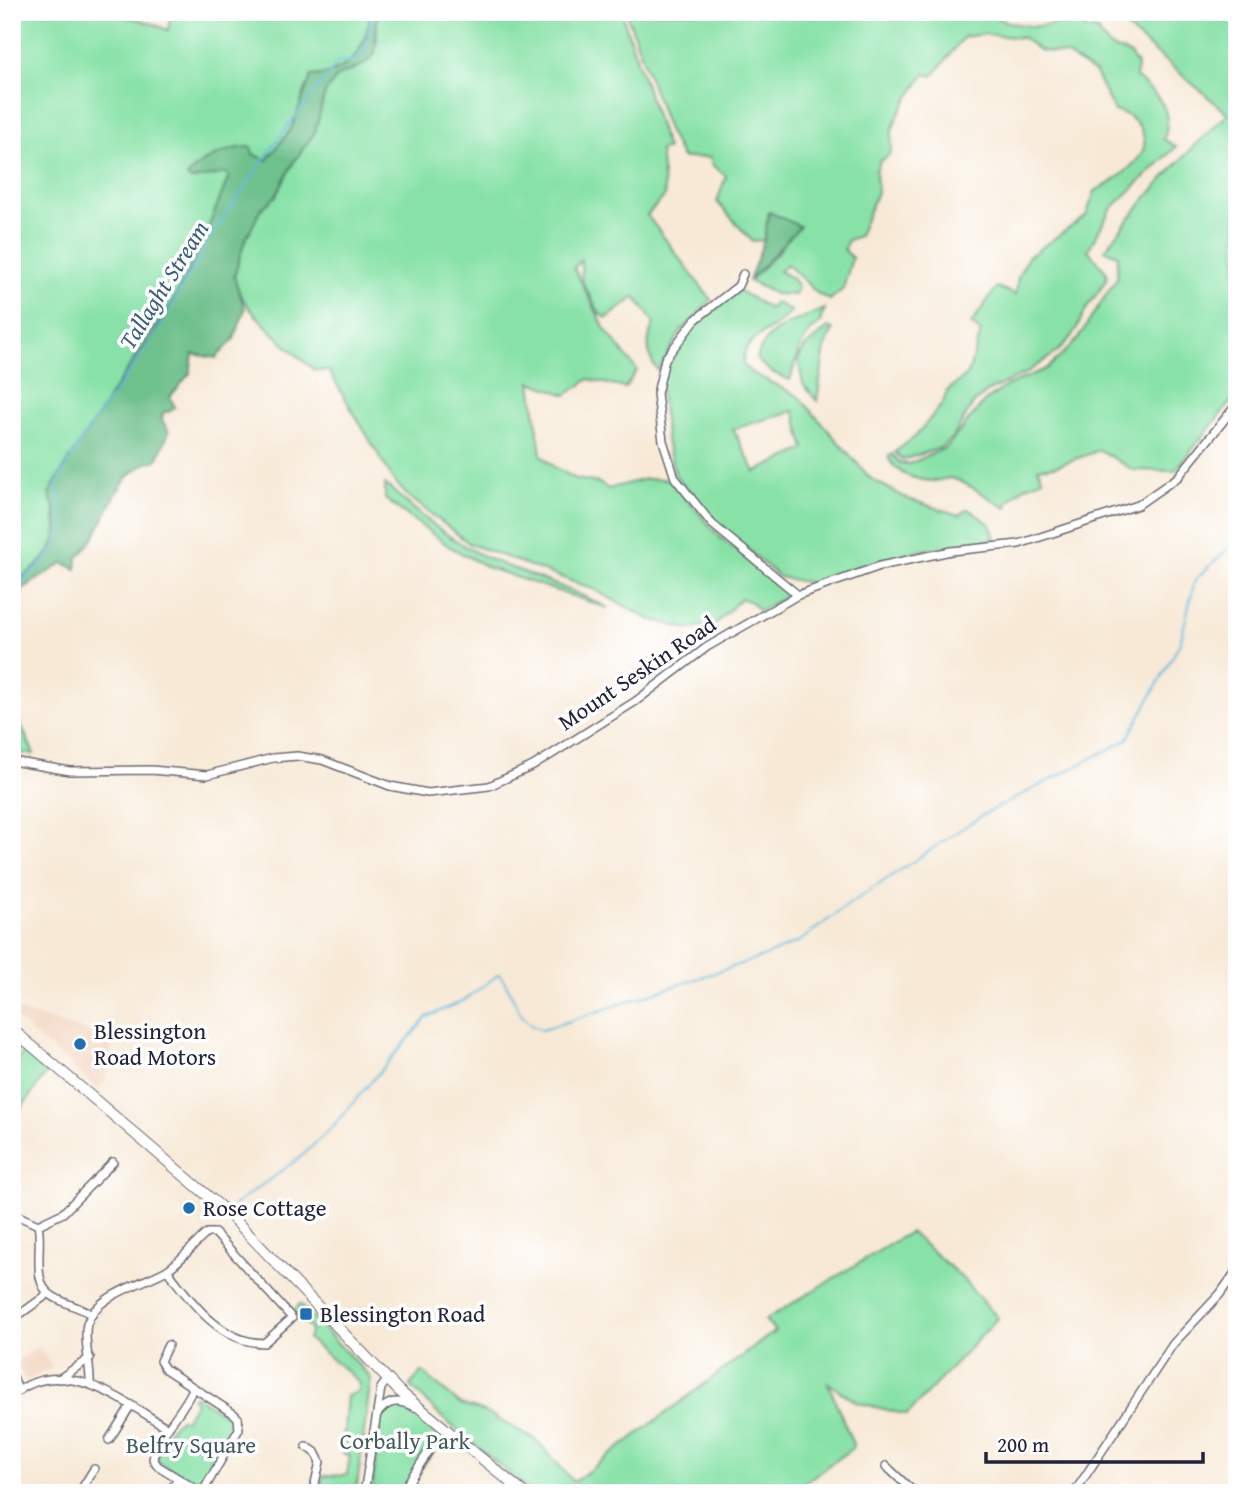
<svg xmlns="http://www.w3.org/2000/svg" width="1249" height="1505" font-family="'Gentium Book Plus',serif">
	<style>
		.built { fill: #f2d4be }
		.green { fill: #88e2a7; stroke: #558271; stroke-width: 2; fill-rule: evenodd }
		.forest { fill: #6ec08c; stroke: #487164; stroke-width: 2 }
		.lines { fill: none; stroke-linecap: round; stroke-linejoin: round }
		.stream { stroke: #61bade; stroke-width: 2 }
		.minor-casing { stroke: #6d6871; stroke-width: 10 }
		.major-casing { stroke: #6d6871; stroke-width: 12 }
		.minor { stroke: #fff; stroke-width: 7 }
		.major { stroke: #fff; stroke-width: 10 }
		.poi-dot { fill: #1f6fb2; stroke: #fff; stroke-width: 2.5 }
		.labels { text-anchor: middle; stroke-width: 7; stroke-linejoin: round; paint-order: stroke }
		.street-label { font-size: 23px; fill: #22223b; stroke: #fff }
		.poi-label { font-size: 23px; fill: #22223b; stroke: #fff; text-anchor: start }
		.park-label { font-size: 23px; fill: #415c5b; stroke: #fff }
		.water-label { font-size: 24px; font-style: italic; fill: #3b5f7c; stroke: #fff }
	</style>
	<rect width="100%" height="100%" fill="#fff"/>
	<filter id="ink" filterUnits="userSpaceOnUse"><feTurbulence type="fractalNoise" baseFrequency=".0143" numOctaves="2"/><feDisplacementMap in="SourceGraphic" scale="14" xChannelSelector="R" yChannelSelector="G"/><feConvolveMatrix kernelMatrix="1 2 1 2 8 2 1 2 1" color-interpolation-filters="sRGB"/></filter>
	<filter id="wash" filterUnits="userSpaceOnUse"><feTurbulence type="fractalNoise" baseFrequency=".00686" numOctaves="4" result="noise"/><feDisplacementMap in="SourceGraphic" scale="28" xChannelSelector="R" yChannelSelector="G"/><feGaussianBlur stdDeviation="1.57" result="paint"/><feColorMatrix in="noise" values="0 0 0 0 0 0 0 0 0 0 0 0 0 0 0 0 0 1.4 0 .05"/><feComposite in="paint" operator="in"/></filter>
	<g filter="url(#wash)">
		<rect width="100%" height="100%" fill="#f7e9d6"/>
		<g class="built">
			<path d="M 12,1009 L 113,1039 L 105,1081 L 98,1089 L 12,1015 Z"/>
			<path d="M 38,1347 L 53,1367 L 26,1381 L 15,1362 Z"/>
		</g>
		<g class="green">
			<path d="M 12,12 C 69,12 115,6 168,30 L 171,12 L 370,12 C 368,48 348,75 311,76 L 291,129 L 266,161 L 229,176 L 204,238 L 174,299 L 110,395 L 54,507 L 57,539 L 49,556 L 39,566 L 12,584 Z"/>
			<path d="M 377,12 L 621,12 L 667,149 L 660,150 L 665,196 L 647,215 L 711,300 L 681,331 L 658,371 C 646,356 646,340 654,323 L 635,297 L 607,318 L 600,314 L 582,281 L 581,260 L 574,268 L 605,329 L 637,370 L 625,388 L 589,379 L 566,395 L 531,382 L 541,455 L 554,467 L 576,479 L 599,483 L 608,489 L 645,479 L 669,479 L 721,538 L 791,594 L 759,611 L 751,602 L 741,598 L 715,625 L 688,629 L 649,619 L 593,589 L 470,544 L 407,495 L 394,481 L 329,371 L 314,370 L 282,342 L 251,310 L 240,295 L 234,277 L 244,243 L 261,208 L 275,197 L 293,163 L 315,132 L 324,93 L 338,76 L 365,64 L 377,40 Z"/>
			<path d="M 626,12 L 994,12 L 995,17 C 1012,25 1044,31 1060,20 L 1069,26 L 1075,21 L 1086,29 L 1099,31 L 1099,35 L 1110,47 L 1130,54 L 1137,65 L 1136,77 C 1158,96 1174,108 1164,139 L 1176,147 L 1111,209 L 1088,250 L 1107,273 L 1106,281 L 1088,306 L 1073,335 L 1057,352 L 1026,373 L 988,391 L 973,404 L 953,437 L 940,448 L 902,460 L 895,452 L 916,436 L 943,403 L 947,391 L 968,374 L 981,332 L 971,324 L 997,287 L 1016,295 L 1018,277 L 1028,257 L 1086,216 L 1095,191 C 1111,183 1129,171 1140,156 C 1153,138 1135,113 1114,111 L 1095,73 L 1067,55 L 1039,50 L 1023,38 L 984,34 L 964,37 L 933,76 L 925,74 C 914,90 899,110 893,128 C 888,142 898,153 880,161 L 876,171 L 877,192 L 859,236 L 848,240 L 844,249 L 852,258 L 843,289 L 830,300 L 818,294 L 787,264 L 779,271 L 792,278 L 798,287 L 795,295 L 775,294 L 749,281 L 781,249 L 769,212 L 764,240 L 752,241 L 717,202 L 726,176 L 711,164 L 711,157 L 682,158 L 668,130 Z"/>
			<path d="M 1108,12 L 1237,12 L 1237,394 L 1175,471 L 1133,470 L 1100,450 L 1056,466 L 1038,468 L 1043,479 L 1023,488 L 1008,502 L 1007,508 C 989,500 973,485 954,479 C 946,476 941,481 933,481 C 915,480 896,474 888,457 L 892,454 L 900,463 L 909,464 L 946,448 L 985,401 L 1008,385 L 1046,369 L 1059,358 L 1077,340 L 1117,278 L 1118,255 L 1105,250 C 1141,201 1183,155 1228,114 Z"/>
			<path d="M 738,290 L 770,309 L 775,302 L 791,311 C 777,332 742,334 743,364 L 750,372 L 798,396 L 871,479 L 908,499 L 959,515 L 968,509 L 990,524 L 995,537 L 989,541 L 924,550 L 852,569 L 815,584 L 779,577 L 728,532 L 720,530 L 676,476 L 667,445 L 660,387 L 669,361 L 690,331 ZM 794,411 L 805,449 L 755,472 L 733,429 Z"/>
			<path d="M 825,309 L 820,320 L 822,322 C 798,338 798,355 790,380 L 771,372 L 757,360 C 762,329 800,319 825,309 Z"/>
			<path d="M 829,327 L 833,330 L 825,347 L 817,401 L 803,384 L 798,360 L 805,347 Z"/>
			<path d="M 385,484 C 418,513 453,544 494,561 C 533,577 571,588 608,608 L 489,568 L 450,547 L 385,499 Z"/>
			<path d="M 12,705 L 34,754 L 12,753 Z"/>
			<path d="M 26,1048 L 49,1069 L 12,1121 L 12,1066 Z"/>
			<path d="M 910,1232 L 958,1274 L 998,1318 L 907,1415 L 856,1402 L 828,1383 L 854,1447 L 790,1493 L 533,1493 L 439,1415 L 410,1385 L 422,1372 L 460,1404 L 485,1412 L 535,1439 L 574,1482 L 775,1331 L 765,1320 Z"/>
			<path d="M 300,1304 L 371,1378 L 356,1493 L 324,1493 L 320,1484 L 324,1476 L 347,1475 L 350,1455 L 342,1453 L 347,1396 L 358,1392 L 359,1382 L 308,1339 L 311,1329 L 293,1311 Z"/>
			<path d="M 195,1396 L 233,1419 L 232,1431 L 227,1434 L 218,1455 L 214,1456 L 203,1481 L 196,1485 L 159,1462 L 157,1458 L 169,1429 L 180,1419 L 185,1420 L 196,1402 L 192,1398 Z"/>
			<path d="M 403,1404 L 439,1434 L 441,1442 L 402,1493 L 372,1493 L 380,1418 L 389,1407 Z"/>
		</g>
		<g class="forest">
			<path d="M 370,12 L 377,12 L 375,54 L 365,64 L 338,76 L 325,93 L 315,132 L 293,163 L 275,197 L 261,209 L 244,243 L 234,277 L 245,309 L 234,339 L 216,358 L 193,354 L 190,373 L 170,397 L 175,407 L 169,412 L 163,412 L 162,420 L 169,432 L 157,460 C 110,470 111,527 77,558 L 76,569 L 63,563 L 12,596 L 12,584 C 49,560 69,540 49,494 C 80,437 119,386 155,332 C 186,284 208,229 229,176 L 226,173 L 191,180 L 187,177 C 199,160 231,146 251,147 L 253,154 L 267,160 L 291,129 L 311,76 C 348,75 368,48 370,12 Z"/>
			<path d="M 769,212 L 800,226 L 749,281 L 764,240 Z"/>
		</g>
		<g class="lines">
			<g class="stream">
				<path d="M 12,586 C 59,556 70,539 56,484 L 86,432 L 157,332 L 208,241 L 280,136 L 339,61 L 352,61 L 365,51 L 372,12"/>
				<path d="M 233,1206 L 302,1156 L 333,1126 L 427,1017 L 465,1000 L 499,974 C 515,991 516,1024 542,1030 L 765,956 L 800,941 L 845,907 L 981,816 L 1127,740 L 1180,643 L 1195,580 L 1237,540"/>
			</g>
		</g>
	</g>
	<g filter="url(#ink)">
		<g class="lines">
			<defs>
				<g id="minor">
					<path d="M 743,274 L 738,286 L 695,320 L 665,359 L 657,394 L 663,441 L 675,478 L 712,524 L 798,595"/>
					<path d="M 12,761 L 70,771 L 151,770 L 207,775 L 273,758 L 297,756 L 322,760 L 390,786 L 428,793 L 489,786 L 533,766 L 636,701 L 707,647 L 798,595 L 880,566 L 951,551 L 1019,544 L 1138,505 L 1178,477 L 1237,404"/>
					<path d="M 12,1056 L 23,1038"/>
					<path d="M 12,1213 L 38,1225 L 63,1213 L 113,1162"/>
					<path d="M 38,1225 C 43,1245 31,1283 51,1295 C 63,1304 79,1306 92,1315"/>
					<path d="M 12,1320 L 48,1294"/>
					<path d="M 168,1345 L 160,1361 L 165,1369 L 234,1414 L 238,1418 L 239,1429 L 202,1493 L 158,1466 L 153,1459 C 159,1432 181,1415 193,1389"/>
					<path d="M 12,1373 L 18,1391"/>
					<path d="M 59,1379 L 90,1358"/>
					<path d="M 90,1384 C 91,1367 83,1338 87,1324 C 96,1294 143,1284 167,1270 C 181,1261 194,1244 207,1233 L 215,1233 L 292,1318 L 264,1343 C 221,1343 190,1301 167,1270"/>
					<path d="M 12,1396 C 61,1352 123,1401 166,1427"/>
					<path d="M 377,1414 C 388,1400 398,1399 414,1407"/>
					<path d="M 109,1440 L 131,1405"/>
					<path d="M 306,1446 L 315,1452 L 320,1462 L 315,1483 L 318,1493"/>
					<path d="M 886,1466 L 915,1493"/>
					<path d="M 79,1493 L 94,1469"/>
					<path d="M 169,1493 L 178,1479"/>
					<path d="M 364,1493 L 381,1388 L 388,1379"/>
					<path d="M 401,1493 L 429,1451"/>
					<path d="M 1074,1493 L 1173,1344 L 1220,1294 L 1237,1270"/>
				</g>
				<path id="major" d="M 12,1029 L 229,1214 L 399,1391 L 524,1493"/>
			</defs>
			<use href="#minor" class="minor-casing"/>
			<use href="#major" class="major-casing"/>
			<use href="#minor" class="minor"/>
			<use href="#major" class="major"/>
		</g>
	</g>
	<g class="poi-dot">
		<circle cx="80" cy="1044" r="7"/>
		<circle cx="189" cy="1208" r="7"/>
		<rect x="299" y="1307" width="14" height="14" rx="3.5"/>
	</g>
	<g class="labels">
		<g class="street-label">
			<text transform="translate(637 673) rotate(-34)" y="8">Mount Seskin Road</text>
		</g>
		<g class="poi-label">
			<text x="94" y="1039">Blessington<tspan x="94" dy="26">Road Motors</tspan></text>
			<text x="203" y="1216">Rose Cottage</text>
			<text x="320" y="1322">Blessington Road</text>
		</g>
		<g class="park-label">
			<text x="405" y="1449">Corbally Park</text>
			<text x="191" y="1453">Belfry Square</text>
		</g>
		<g class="water-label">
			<text transform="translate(164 285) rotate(-58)" y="8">Tallaght Stream</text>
		</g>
	</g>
	<rect width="1249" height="1505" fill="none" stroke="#fff" stroke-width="42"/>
	<path d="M986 1452v10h217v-10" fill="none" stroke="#22223b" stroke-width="3.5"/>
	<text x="997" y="1452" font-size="21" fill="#22223b" stroke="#ffffff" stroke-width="5" paint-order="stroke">200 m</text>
</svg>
